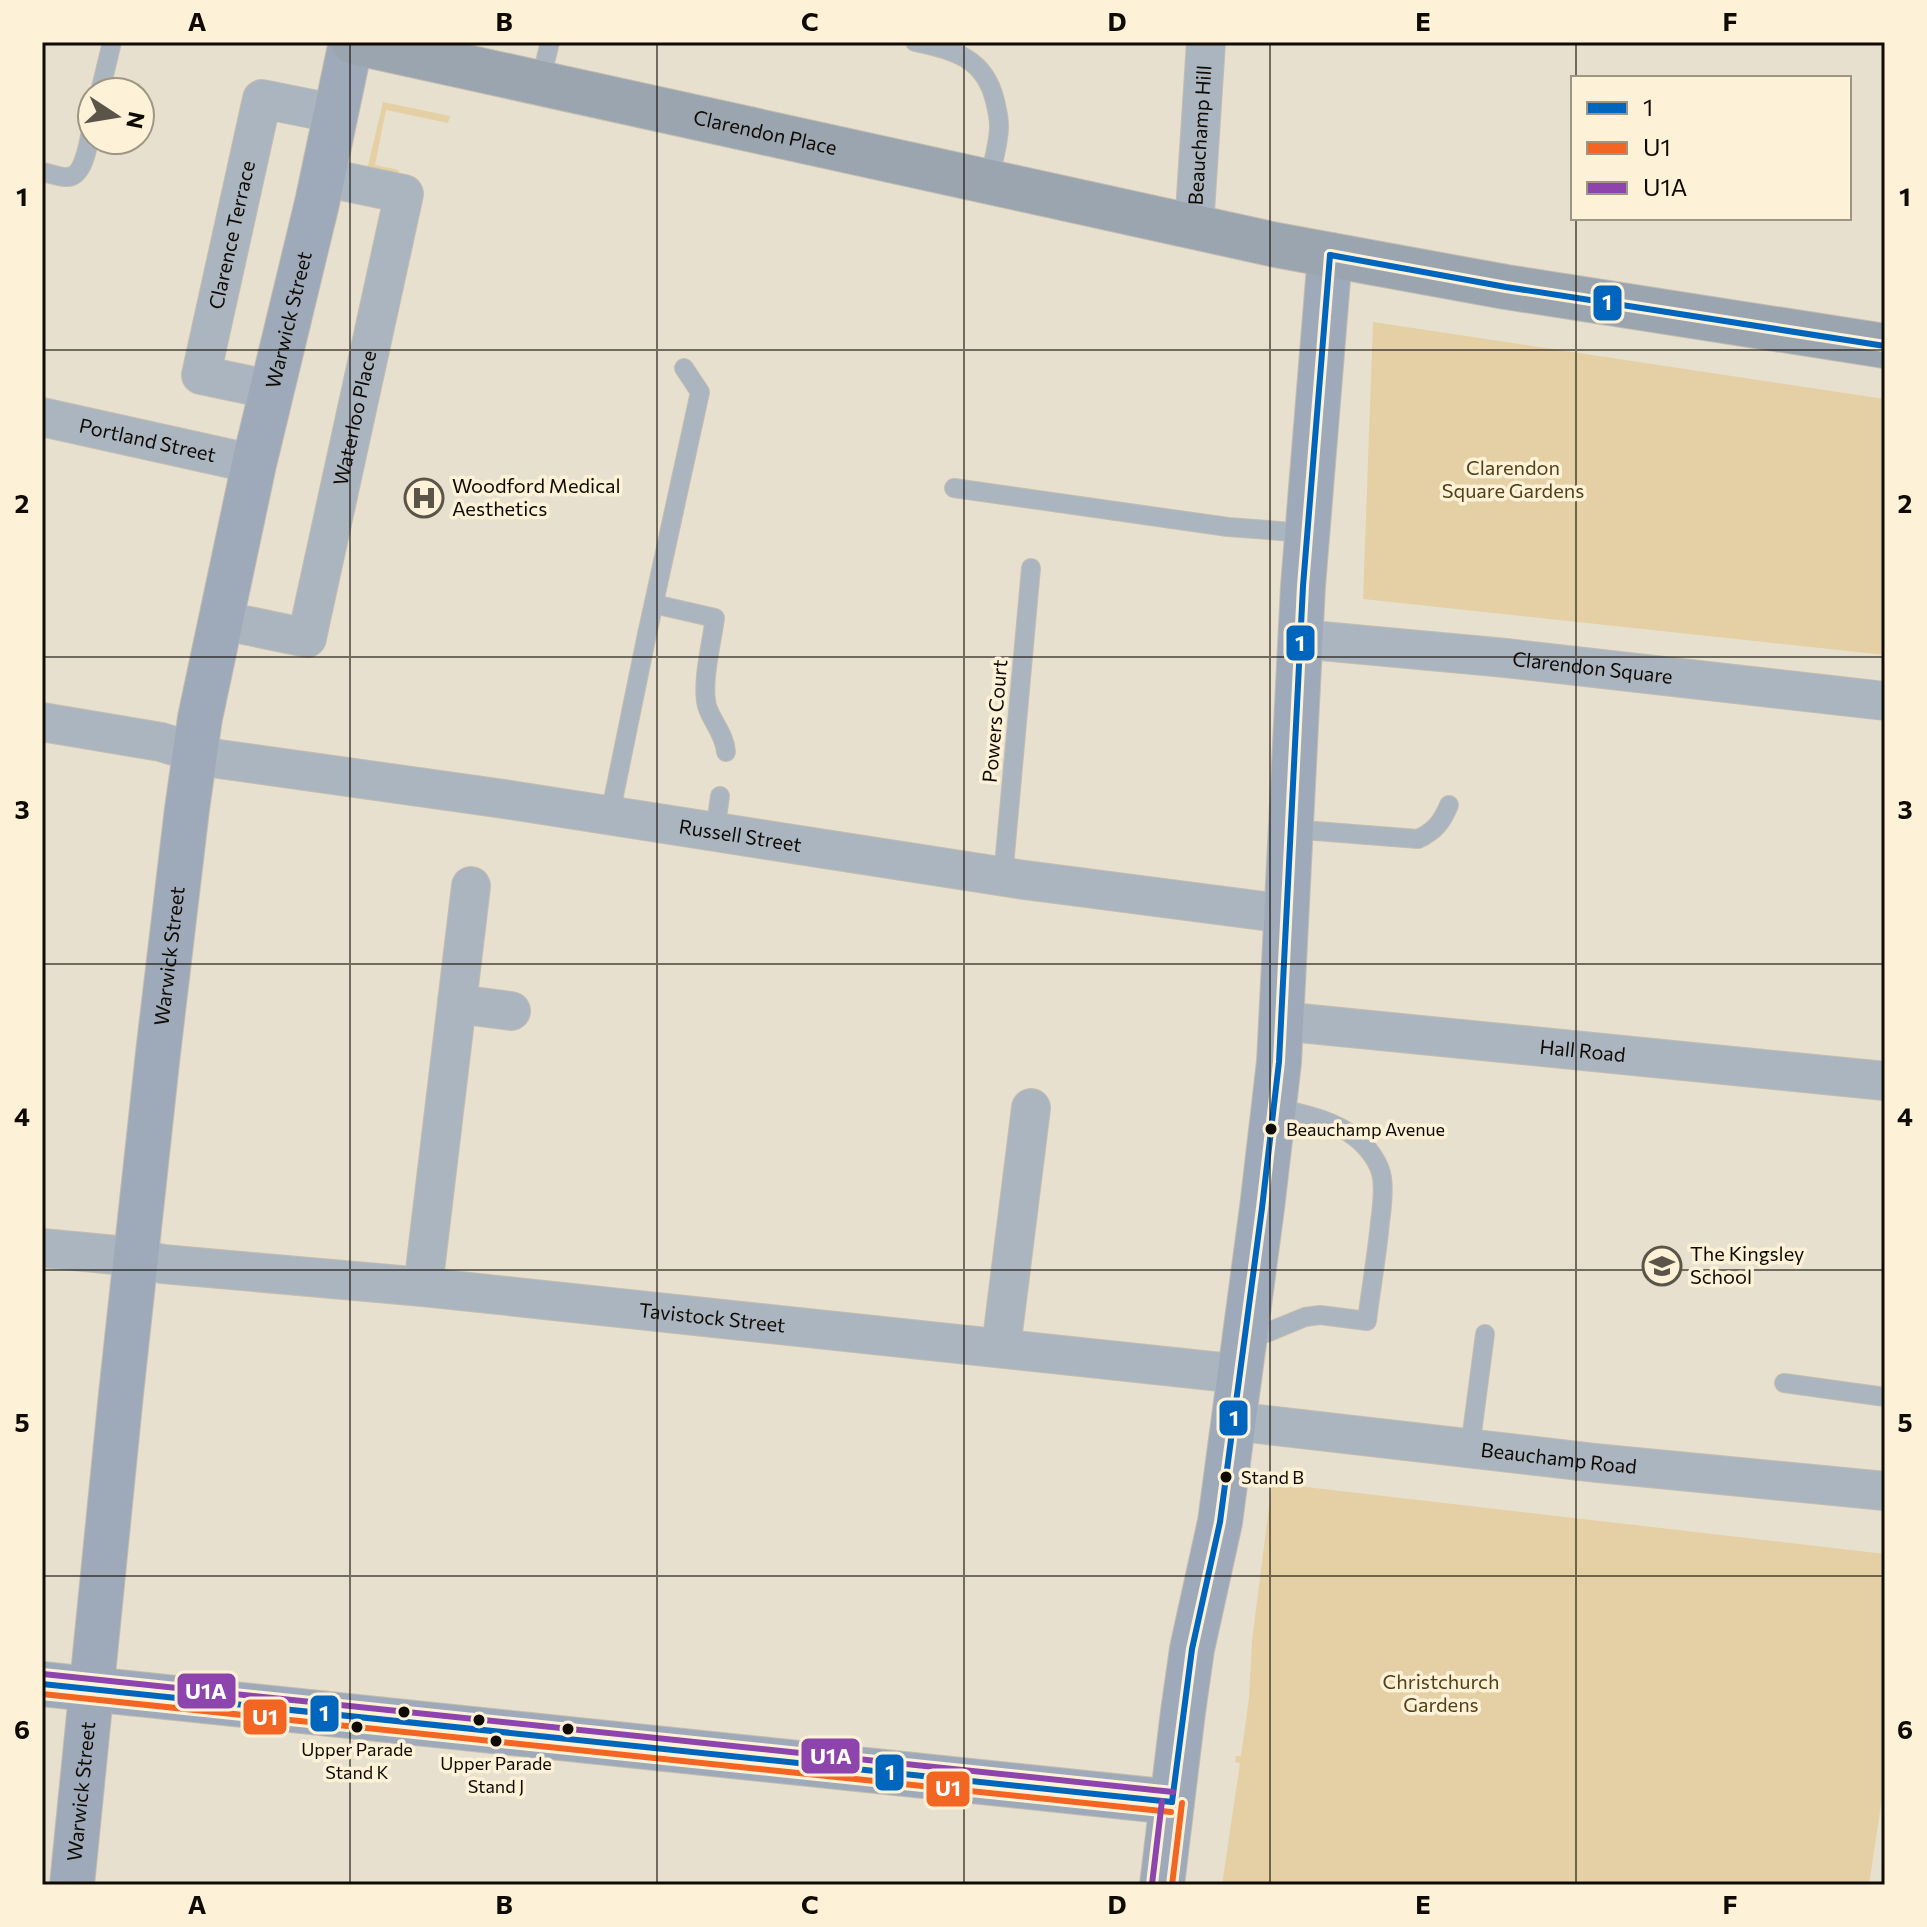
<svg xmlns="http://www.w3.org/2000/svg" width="1927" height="1927" font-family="Commissioner,sans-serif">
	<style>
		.green { fill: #e4d0a4 }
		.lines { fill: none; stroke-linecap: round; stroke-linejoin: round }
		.lane-casing { stroke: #c4bdb0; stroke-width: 20 }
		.street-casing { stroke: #c4bdb0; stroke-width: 40 }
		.secondary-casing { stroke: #c4bdb0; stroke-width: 46 }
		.highway-casing { stroke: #c4bdb0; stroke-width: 46 }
		.lane { stroke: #abb5c0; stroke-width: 18 }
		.street { stroke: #abb5c0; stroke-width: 38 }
		.secondary { stroke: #9eaab9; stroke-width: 44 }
		.highway { stroke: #9ba5b0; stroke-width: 44 }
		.bus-1-casing { stroke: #fdf2d7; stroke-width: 12 }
		.bus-2-casing { stroke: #fdf2d7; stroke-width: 12 }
		.bus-3-casing { stroke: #fdf2d7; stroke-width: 12 }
		.bus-1 { stroke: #0065bd; stroke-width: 6 }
		.bus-2 { stroke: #f26522; stroke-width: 6 }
		.bus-3 { stroke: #8e44ad; stroke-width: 6 }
		.grid { fill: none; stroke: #0f0a02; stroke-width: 2; stroke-opacity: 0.55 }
		.bus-dot { fill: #0f0a02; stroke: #fdf2d7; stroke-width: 3 }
		.labels { text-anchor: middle; stroke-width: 7; stroke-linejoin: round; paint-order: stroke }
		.bus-label { font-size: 18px; fill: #0f0a02; stroke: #fdf2d7; text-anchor: start }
		.street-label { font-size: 20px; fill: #0f0a02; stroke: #fdf2d7 }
		.park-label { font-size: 20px; fill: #514118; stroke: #fdf2d7 }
		.poi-label { font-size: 20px; fill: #0f0a02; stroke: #fdf2d7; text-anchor: start }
		.line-badge { stroke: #fdf2d7; stroke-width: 3 }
		.badge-label { font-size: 22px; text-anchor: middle; font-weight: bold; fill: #fff }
		.neatline { fill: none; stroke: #0f0a02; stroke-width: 3 }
		.grid-label { font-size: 26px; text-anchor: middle; font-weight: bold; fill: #0f0a02 }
	</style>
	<rect width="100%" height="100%" fill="#e8e0ce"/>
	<g class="green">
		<path d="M 383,102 L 450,116 L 448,123 L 386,110 L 375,165 L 399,170 L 397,177 L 367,170 Z"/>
		<path d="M 1373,322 L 1885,399 L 1885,655 L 1363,599 Z"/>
		<path d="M 1272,1483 L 1885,1554 L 1885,1778 L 1869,1885 L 1222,1885 L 1240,1763 L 1235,1762 L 1236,1756 L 1241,1756 L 1249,1698 L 1252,1641 Z"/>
	</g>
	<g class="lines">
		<defs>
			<g id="lane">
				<path d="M 915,42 C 954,50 985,58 995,101 C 997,109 999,118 999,126 C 999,144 992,164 989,182"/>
				<path d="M 540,83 L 550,42"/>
				<path d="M 100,92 L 112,42"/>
				<path d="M 42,172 C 50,173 60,178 68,177 C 85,176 89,139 92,126"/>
				<path d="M 954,488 L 1228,527 L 1307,533"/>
				<path d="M 654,604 L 715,618 C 712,641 701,684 707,706 C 712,722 725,735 726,752"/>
				<path d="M 610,815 L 646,639 L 700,392 L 684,368"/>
				<path d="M 1290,829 L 1418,839 C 1435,831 1442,822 1449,805"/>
				<path d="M 715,832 L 720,796"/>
				<path d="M 1003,877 L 1031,568"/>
				<path d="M 1244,1342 L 1305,1317 L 1320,1315 L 1367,1321 C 1371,1288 1377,1255 1380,1222 C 1382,1208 1384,1192 1382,1178 C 1380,1163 1368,1147 1355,1137 C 1332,1119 1302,1114 1274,1107"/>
				<path d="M 1784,1383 L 1885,1397"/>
				<path d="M 1470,1448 L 1485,1334"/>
			</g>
			<g id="street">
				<path id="s1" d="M 1194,227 L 1206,42"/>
				<path id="s2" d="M 272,390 L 201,375 L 262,99 L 337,114"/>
				<path id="s3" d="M 42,417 L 254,464"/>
				<path id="s4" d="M 220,620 L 307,638 L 311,619 L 404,194 L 323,177"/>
				<path id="s5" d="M 1300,639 L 1506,658 L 1885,701"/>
				<path id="s6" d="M 42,722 L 161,742 L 212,758 L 504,799 L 1018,879 L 1286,914"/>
				<path d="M 457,1004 L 511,1011"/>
				<path id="s7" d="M 1280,1021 L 1885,1081"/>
				<path id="s8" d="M 42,1248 L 116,1255 L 163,1264 L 423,1287 L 1240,1374"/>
				<path d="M 423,1287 L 471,886"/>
				<path d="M 1001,1348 L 1031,1108"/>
				<path id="s9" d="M 1233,1421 L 1596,1463 L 1885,1491"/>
			</g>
			<g id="secondary">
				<path d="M 42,1684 L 1172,1802"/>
				<path id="s10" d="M 72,1885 L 121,1394 L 158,1053 L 187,809 L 200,718 L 254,464 L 317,203 L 351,42"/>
				<path d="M 1162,1885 L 1183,1712 L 1192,1649 L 1220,1522 L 1262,1208 L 1279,1062 L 1303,586 L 1330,255"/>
			</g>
			<g id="highway">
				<path id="s11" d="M 353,42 L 1276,245 L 1506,287 L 1885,346"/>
			</g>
		</defs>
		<use href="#lane" class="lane-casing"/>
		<use href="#street" class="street-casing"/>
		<use href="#secondary" class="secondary-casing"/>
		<use href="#highway" class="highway-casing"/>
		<use href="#lane" class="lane"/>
		<use href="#street" class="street"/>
		<use href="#secondary" class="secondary"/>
		<use href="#highway" class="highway"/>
		<defs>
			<g id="bus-1">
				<path d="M 1330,255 L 1506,287 L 1885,346"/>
				<path d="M 42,1684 L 1172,1802"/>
				<path d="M 1172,1802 L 1192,1649 L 1220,1522 L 1262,1208 L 1279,1062 L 1303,586 L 1330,255"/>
			</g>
			<g id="bus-2">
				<path d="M 42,1694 L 1171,1812"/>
				<path d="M 1172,1885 L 1182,1803"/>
			</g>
			<g id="bus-3">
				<path d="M 43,1674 L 1173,1792"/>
				<path d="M 1152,1884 L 1162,1801"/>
			</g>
		</defs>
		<use href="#bus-1" class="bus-1-casing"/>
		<use href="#bus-2" class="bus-2-casing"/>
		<use href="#bus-3" class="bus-3-casing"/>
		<use href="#bus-1" class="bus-1"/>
		<use href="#bus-2" class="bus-2"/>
		<use href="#bus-3" class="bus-3"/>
	</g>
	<path class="grid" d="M 350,42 L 350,1885M 657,42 L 657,1885M 964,42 L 964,1885M 1270,42 L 1270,1885M 1576,42 L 1576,78M 1576,218 L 1576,1885M 42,350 L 1885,350M 42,657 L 1885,657M 42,964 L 1885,964M 42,1270 L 1885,1270M 42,1576 L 1885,1576"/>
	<defs>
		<symbol id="hospital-ring" viewBox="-11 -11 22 22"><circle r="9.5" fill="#fdf2d7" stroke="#5b5549" stroke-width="1.5"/><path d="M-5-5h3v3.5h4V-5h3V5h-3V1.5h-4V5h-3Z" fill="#5b5549"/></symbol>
		<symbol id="school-ring" viewBox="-11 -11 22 22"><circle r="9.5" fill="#fdf2d7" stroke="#5b5549" stroke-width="1.5"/><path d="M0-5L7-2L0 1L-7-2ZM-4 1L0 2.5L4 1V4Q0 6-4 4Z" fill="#5b5549"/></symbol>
	</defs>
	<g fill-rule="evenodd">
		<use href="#hospital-ring" x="402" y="476" width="44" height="44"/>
		<use href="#school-ring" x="1640" y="1244" width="44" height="44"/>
	</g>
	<g class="bus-dot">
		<circle cx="1271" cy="1129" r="7"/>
		<circle cx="1226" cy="1477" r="7"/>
		<circle cx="404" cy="1712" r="7"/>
		<circle cx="479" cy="1720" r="7"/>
		<circle cx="357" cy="1727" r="7"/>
		<circle cx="568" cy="1729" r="7"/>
		<circle cx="496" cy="1741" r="7"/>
	</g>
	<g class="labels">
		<g class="bus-label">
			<text x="1286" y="1136">Beauchamp Avenue</text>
			<text x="1241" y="1484">Stand B</text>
			<text x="357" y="1756" text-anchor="middle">Upper Parade<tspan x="357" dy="23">Stand K</tspan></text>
			<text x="496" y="1770" text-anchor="middle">Upper Parade<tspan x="496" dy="23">Stand J</tspan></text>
		</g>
		<g class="street-label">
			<text dy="7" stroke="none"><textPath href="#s11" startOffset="422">Clarendon Place</textPath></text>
			<text dy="7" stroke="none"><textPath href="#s1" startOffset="92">Beauchamp Hill</textPath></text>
			<text dy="7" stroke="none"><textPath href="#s2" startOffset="216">Clarence Terrace</textPath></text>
			<text dy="7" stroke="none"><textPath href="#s10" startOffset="1582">Warwick Street</textPath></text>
			<text dy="7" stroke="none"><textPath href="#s4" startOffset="314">Waterloo Place</textPath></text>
			<text dy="7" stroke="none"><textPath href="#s3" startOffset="108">Portland Street</textPath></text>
			<text dy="7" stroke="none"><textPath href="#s5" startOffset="294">Clarendon Square</textPath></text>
			<text transform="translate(995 721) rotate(-85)" y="7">Powers Court</text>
			<text dy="7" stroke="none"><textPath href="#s6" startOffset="708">Russell Street</textPath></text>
			<text dy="7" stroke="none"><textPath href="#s10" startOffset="934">Warwick Street</textPath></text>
			<text dy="7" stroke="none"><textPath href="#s7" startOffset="304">Hall Road</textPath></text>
			<text dy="7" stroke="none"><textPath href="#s8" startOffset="674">Tavistock Street</textPath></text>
			<text dy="7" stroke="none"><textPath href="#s9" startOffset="328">Beauchamp Road</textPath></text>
			<text dy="7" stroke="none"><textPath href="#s10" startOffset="94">Warwick Street</textPath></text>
		</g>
		<g class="park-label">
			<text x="1513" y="475">Clarendon<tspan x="1513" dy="23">Square Gardens</tspan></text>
			<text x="1441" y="1689">Christchurch<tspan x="1441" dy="23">Gardens</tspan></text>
		</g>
		<g class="poi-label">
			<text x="452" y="493">Woodford Medical<tspan x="452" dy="23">Aesthetics</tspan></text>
			<text x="1690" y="1261">The Kingsley<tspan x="1690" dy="23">School</tspan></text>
		</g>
	</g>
	<g class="line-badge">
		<rect x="1592" y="284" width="31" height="38" rx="8" fill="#0065bd"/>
		<rect x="1285" y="624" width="31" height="38" rx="8" fill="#0065bd"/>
		<rect x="1218" y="1399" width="31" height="38" rx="8" fill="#0065bd"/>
		<rect x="176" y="1672" width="61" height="38" rx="8" fill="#8e44ad"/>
		<rect x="309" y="1694" width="31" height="39" rx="8" fill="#0065bd"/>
		<rect x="242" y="1698" width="46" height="38" rx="8" fill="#f26522"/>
		<rect x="800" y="1737" width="61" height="38" rx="8" fill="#8e44ad"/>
		<rect x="874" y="1753" width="31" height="39" rx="8" fill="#0065bd"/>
		<rect x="925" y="1770" width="46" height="38" rx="8" fill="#f26522"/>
	</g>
	<g class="badge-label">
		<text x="1607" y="310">1</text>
		<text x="1300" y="651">1</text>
		<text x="1234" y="1426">1</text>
		<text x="206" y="1699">U1A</text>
		<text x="324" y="1721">1</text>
		<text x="265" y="1725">U1</text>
		<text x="831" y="1764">U1A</text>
		<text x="890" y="1780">1</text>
		<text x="948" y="1796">U1</text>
	</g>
	<rect width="1927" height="1927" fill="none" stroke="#fdf2d7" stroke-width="88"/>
	<rect x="1571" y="76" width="280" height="144" fill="#fdf2d7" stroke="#9e9582" stroke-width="2"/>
	<rect x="1587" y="102" width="40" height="12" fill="#0065bd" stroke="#9e9582" stroke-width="2"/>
	<text x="1643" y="116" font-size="24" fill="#0f0a02">1</text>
	<rect x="1587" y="142" width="40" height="12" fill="#f26522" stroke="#9e9582" stroke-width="2"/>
	<text x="1643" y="156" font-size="24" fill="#0f0a02">U1</text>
	<rect x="1587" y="182" width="40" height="12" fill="#8e44ad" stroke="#9e9582" stroke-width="2"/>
	<text x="1643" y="196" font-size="24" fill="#0f0a02">U1A</text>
	<g transform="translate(116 116) rotate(102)"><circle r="38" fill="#fdf2d7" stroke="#9e9582" stroke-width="2"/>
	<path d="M0-6L14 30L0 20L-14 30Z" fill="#5b5549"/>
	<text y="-12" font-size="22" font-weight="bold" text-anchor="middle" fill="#0f0a02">N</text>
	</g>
	<rect x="44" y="44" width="1839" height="1839" class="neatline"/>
	<g class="grid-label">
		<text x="197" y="31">A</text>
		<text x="504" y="31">B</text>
		<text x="810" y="31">C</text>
		<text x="1117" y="31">D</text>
		<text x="1423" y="31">E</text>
		<text x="1730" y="31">F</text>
		<text x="22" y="206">1</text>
		<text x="1905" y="206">1</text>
		<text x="22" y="513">2</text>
		<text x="1905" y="513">2</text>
		<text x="22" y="819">3</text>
		<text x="1905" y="819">3</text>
		<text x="22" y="1126">4</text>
		<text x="1905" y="1126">4</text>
		<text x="22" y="1432">5</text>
		<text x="1905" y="1432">5</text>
		<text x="22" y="1739">6</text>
		<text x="1905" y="1739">6</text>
		<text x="197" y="1914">A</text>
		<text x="504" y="1914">B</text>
		<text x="810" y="1914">C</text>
		<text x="1117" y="1914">D</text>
		<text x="1423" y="1914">E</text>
		<text x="1730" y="1914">F</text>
	</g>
</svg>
